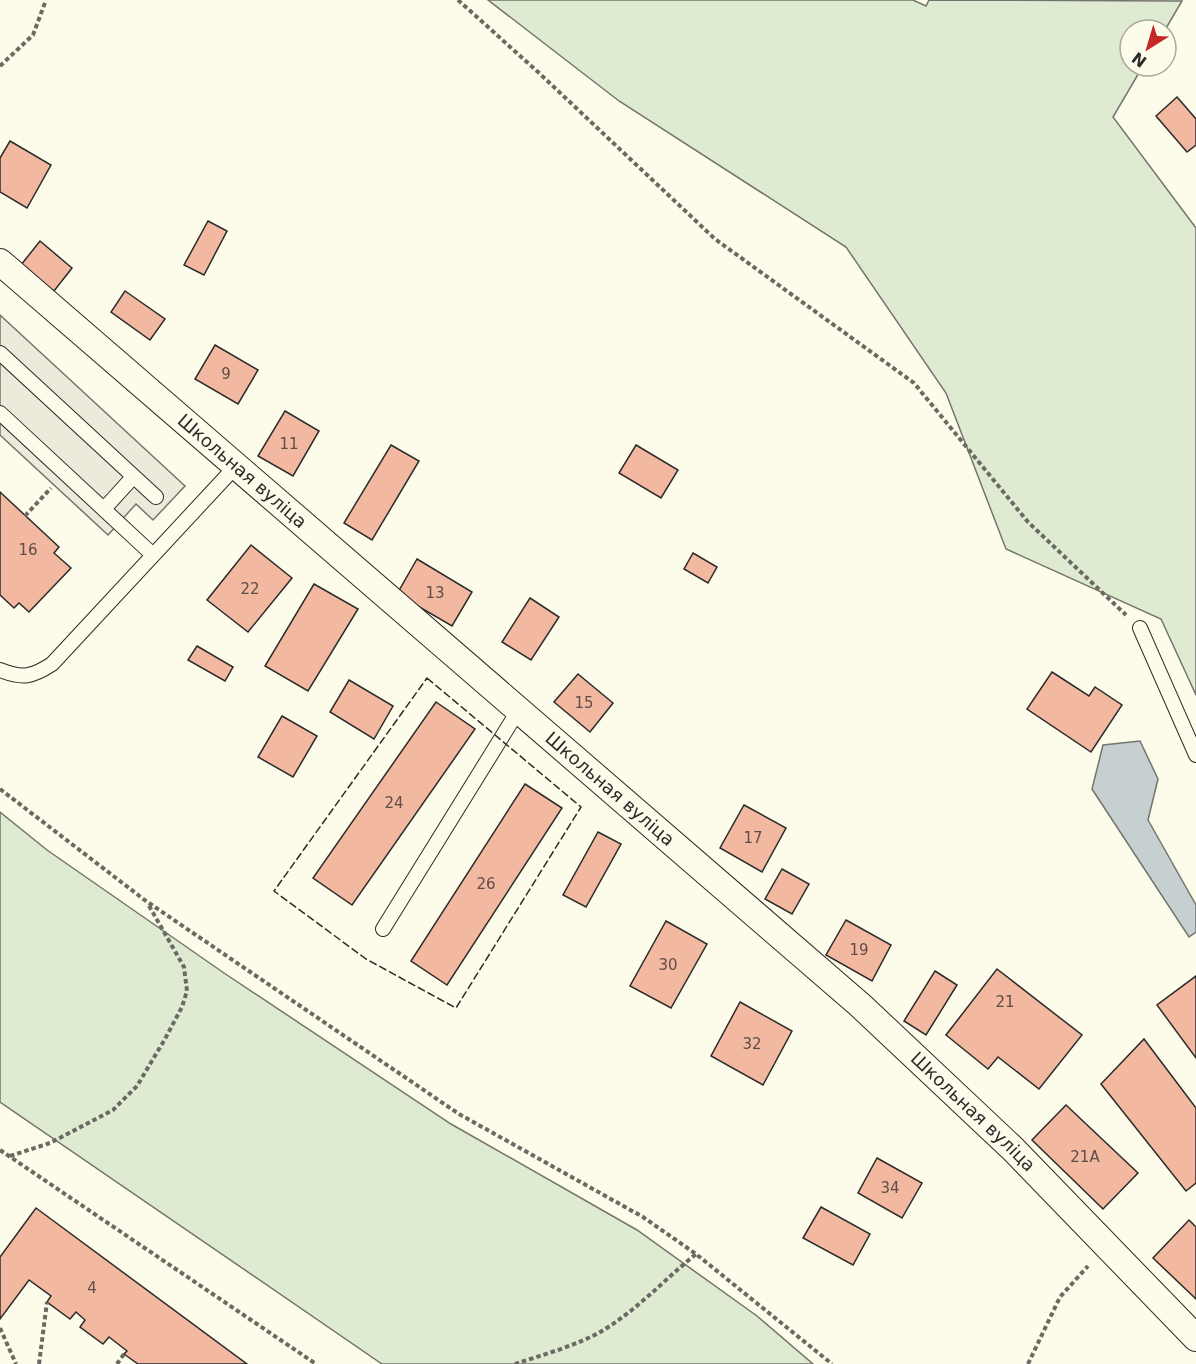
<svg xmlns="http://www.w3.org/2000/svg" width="1196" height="1364" font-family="'DejaVu Sans',sans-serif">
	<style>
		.green { fill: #deebd1; stroke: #74746e; stroke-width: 1.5 }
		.parking { fill: #eceadb; stroke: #74746e; stroke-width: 1.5 }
		.water { fill: #c7d0d0; stroke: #74746e; stroke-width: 1.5 }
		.building { fill: #f2b8a0; stroke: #2b2b2b; stroke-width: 1.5 }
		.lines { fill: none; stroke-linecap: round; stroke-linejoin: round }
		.lane-casing { stroke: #2b2b2b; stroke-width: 16 }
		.street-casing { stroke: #2b2b2b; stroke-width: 28 }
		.path { stroke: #6a6964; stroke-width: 4; stroke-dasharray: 4.5 3; stroke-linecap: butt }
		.lane { stroke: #fdfbea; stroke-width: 14 }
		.street { stroke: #fdfbea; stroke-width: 26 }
		.fence { stroke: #2b2b2b; stroke-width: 1.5; stroke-dasharray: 8 3; stroke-linecap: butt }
		.labels { text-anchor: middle; stroke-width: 4.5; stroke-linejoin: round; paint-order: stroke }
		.number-label { font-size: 15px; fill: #5d4e48 }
		.street-label { font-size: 18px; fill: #2b2b2b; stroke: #fdfbea }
	</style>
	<rect width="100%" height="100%" fill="#fdfbea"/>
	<g class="green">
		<path d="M 488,0 L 913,0 L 926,6 L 929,0 L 1182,1 L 1165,30 L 1130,30 L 1130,66 L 1143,66 L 1113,117 L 1196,228 L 1196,695 L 1161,619 L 1006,549 L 946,393 L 846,247 L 619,101 Z"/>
		<path d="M 0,812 L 47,850 L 224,973 L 451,1124 L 637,1230 L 757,1316 L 813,1364 L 382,1364 L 0,1102 Z"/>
	</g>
	<path class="parking" d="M 0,315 L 185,486 L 153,520 L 136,504 L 108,535 L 0,435 Z"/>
	<path class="water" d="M 1140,741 L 1158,779 L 1148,820 L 1196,905 L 1196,932 L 1189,937 L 1092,789 L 1103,745 Z"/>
	<g class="building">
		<path d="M 1177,97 L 1196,119 L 1196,145 L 1187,152 L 1156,116 Z"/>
		<path d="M 10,141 L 51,165 L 27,208 L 0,192 L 0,158 Z"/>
		<path d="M 208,221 L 227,231 L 204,275 L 184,265 Z"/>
		<path d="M 40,241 L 72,268 L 54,291 L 21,265 Z"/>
		<path d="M 125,291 L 165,319 L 150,340 L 111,312 Z"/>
		<path d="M 215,345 L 258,370 L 238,404 L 195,379 Z"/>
		<path d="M 285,411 L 319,431 L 293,476 L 258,456 Z"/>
		<path d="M 391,445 L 419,461 L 372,540 L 344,523 Z"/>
		<path d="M 636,445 L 678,470 L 661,498 L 619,473 Z"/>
		<path d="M 0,492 L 59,547 L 54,553 L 71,568 L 29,612 L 19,603 L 14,608 L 0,595 Z"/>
		<path d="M 251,545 L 292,578 L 248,632 L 207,600 Z"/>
		<path d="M 693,553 L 717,567 L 708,583 L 684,569 Z"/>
		<path d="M 417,559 L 472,592 L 452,626 L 397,594 Z"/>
		<path d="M 314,584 L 358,609 L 308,691 L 265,666 Z"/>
		<path d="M 530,598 L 559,617 L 531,660 L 502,642 Z"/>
		<path d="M 197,646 L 233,667 L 225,681 L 188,660 Z"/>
		<path d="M 1052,672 L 1089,696 L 1095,687 L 1122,705 L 1091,752 L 1027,709 Z"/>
		<path d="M 578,674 L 613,703 L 590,732 L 554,702 Z"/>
		<path d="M 349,680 L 393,706 L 374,739 L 330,712 Z"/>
		<path d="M 436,702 L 475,729 L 352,905 L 313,878 Z"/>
		<path d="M 282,716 L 317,736 L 293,777 L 258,757 Z"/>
		<path d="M 525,784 L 562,808 L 447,985 L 411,961 Z"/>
		<path d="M 744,805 L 786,828 L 762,872 L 720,848 Z"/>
		<path d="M 598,832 L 621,844 L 586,907 L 563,895 Z"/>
		<path d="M 782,869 L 809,884 L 792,914 L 765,899 Z"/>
		<path d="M 846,920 L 891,945 L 872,981 L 826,955 Z"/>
		<path d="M 666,921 L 707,944 L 671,1008 L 630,986 Z"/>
		<path d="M 997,969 L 1082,1035 L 1039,1089 L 998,1057 L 988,1069 L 946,1035 Z"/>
		<path d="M 935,971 L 957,985 L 926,1035 L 904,1021 Z"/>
		<path d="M 1196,976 L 1196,1058 L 1157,1005 Z"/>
		<path d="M 740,1002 L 792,1031 L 763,1085 L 711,1056 Z"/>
		<path d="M 1144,1039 L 1196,1108 L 1196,1183 L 1186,1191 L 1101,1084 Z"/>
		<path d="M 1066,1105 L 1138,1173 L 1103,1209 L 1032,1140 Z"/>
		<path d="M 877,1158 L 922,1183 L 902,1218 L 858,1193 Z"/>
		<path d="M 821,1207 L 870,1234 L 853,1265 L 803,1238 Z"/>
		<path d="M 36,1208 L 247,1364 L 138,1364 L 124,1354 L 127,1351 L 109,1337 L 103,1344 L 80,1327 L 85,1320 L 76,1312 L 70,1319 L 47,1302 L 51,1296 L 29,1280 L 0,1319 L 0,1257 Z"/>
		<path d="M 1189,1220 L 1196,1227 L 1196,1299 L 1153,1258 Z"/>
	</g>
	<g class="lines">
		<defs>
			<g id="lane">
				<path d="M 0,353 L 156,497"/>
				<path d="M 0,413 L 153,555"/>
				<path d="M 104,509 L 133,477"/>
				<path d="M 1140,628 L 1196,755"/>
				<path d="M 0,670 C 23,679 32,677 52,664 L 237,465"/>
				<path d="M 383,929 L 518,711"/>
			</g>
			<g id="street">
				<path id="s1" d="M 0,262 L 860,1005 L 1013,1149 L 1196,1338"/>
			</g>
		</defs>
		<use href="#lane" class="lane-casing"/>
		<use href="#street" class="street-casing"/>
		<g class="path">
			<path d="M 458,0 L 538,72 L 715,239 L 914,383 L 1028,522 L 1126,615"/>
			<path d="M 0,66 L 33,35 L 46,0"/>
			<path d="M 25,516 L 51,488"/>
			<path d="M 0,789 L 146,901 L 459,1114 L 643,1217 L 696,1254 L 832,1364"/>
			<path d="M 0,1150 L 316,1364"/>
			<path d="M 10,1156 L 50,1143 L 113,1110 L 137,1086 L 165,1039 L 182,1007 L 187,991 L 184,967 L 148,904"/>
			<path d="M 0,1328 L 16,1364"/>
			<path d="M 39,1364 L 47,1302"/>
			<path d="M 117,1364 L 124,1354"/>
			<path d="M 515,1364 C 542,1355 578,1345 602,1331 C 637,1310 664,1280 696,1254"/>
			<path d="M 1028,1364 L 1060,1297 L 1088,1266"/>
		</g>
		<use href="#lane" class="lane"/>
		<use href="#street" class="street"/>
		<path class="fence" d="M 427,678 L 581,807 L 456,1008 L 366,959 L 274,891 Z"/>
	</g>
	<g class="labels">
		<g class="number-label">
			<text x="226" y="379">9</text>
			<text x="289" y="449">11</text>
			<text x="28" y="555">16</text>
			<text x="250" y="594">22</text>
			<text x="435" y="598">13</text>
			<text x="584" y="708">15</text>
			<text x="394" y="808">24</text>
			<text x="753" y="843">17</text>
			<text x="486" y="889">26</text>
			<text x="859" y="955">19</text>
			<text x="668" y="970">30</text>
			<text x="1005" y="1007">21</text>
			<text x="752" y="1049">32</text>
			<text x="1085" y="1162">21А</text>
			<text x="890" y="1193">34</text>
			<text x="92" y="1293">4</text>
		</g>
		<g class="street-label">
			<text dy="6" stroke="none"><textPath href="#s1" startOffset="320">Школьная вуліца</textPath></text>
			<text dy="6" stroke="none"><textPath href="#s1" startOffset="806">Школьная вуліца</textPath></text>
			<text dy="6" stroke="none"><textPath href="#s1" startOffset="1292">Школьная вуліца</textPath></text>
		</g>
	</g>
	<g transform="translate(1148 48) rotate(217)"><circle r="28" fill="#fdfbea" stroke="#a9a89e" stroke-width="1.5"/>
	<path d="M0-4.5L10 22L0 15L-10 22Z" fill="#c62828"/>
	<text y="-9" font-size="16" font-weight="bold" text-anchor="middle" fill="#2b2b2b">N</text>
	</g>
</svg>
